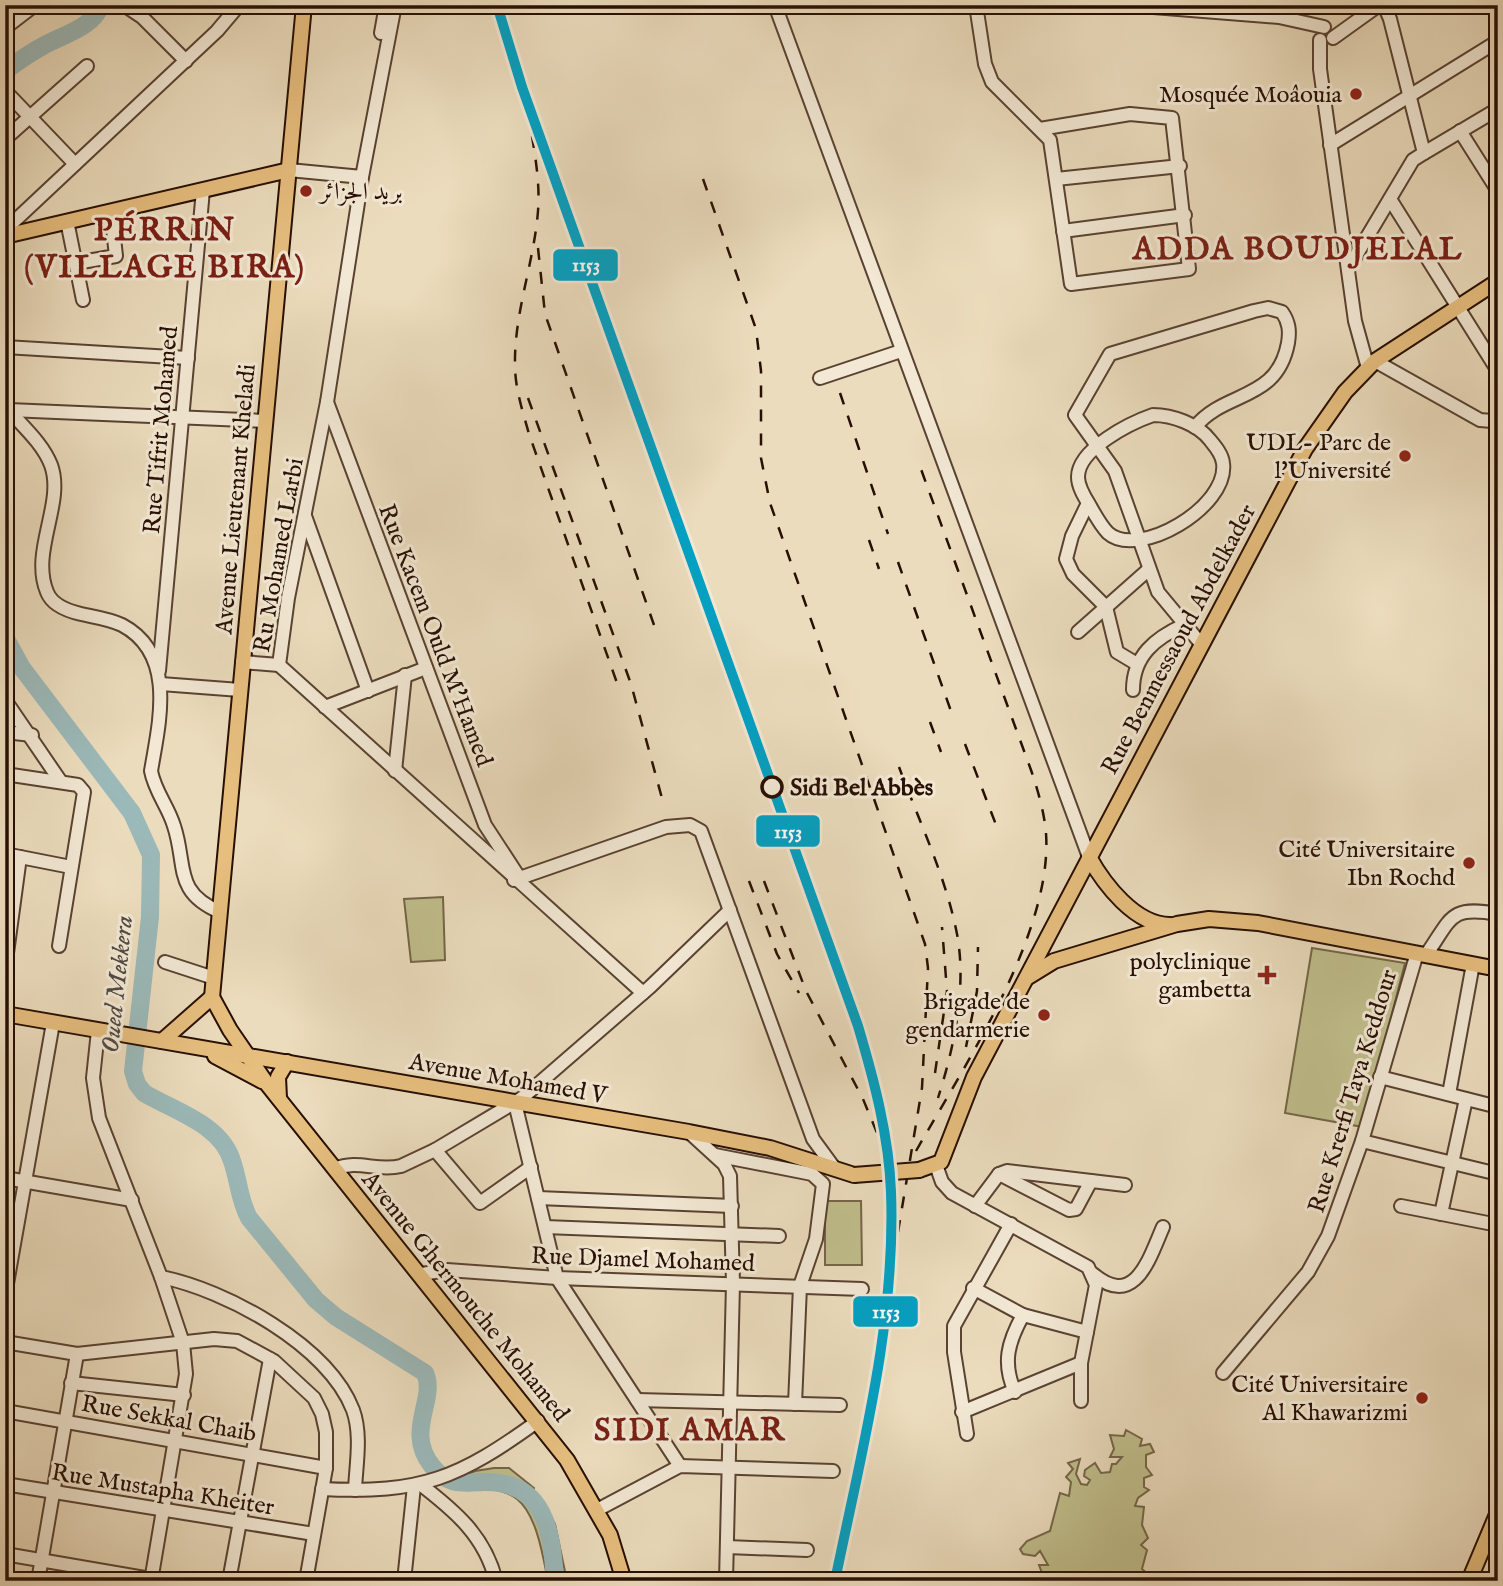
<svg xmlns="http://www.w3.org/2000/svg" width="1503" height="1586" font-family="'IM FELL English',Amiri,serif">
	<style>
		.green { fill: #c0be8c; stroke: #746648; stroke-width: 2 }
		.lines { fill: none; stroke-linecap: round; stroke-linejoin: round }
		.river { stroke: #9bb9b9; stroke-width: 18 }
		.minor-casing { stroke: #594232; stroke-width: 16 }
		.major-casing { stroke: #280f03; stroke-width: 18 }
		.minor { stroke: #f2e8d4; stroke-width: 12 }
		.major { stroke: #e6be7e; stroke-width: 14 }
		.rail { stroke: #280f03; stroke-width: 2.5; stroke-dasharray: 12 12; stroke-linecap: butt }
		.major-bridge-casing { stroke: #280f03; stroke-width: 18; stroke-linecap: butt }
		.major-bridge { stroke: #e6be7e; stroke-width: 14 }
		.rail-1-casing { stroke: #f2e8d4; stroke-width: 16 }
		.rail-1 { stroke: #02a1c4; stroke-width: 10 }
		.poi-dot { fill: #8f2418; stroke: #f2e8d4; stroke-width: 2.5 }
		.stop-dot { fill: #f2e8d4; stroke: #280f03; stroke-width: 3.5 }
		.labels { text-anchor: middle; stroke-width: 6; stroke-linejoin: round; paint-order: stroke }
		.poi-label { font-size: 24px; fill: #280f03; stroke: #f2e8d4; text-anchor: end }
		.street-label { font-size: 24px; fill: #280f03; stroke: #f2e8d4 }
		.stop-label { font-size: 24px; font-weight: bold; fill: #280f03; stroke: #f2e8d4; text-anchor: start }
		.water-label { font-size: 26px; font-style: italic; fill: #504a43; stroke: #f2e8d4 }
		.district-label { font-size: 32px; font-weight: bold; letter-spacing: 2px; fill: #7a1f14; stroke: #f2e8d4 }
		.line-badge { stroke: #f2e8d4; stroke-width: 2.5 }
		.badge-label { font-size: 19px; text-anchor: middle; font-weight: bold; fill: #fff }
	</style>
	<rect width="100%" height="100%" fill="#ebdcbd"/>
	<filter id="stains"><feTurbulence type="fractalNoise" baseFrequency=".00286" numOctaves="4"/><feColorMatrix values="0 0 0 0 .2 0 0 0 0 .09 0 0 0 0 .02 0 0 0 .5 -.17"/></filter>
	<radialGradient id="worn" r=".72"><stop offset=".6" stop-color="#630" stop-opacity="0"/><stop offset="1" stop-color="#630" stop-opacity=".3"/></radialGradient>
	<g class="green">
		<path d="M 443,897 L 445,960 L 411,962 L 404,899 Z"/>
		<path d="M 1312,948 L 1405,963 L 1363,1127 L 1285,1113 Z"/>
		<path d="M 825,1201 L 861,1201 L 862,1265 L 825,1265 Z"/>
		<path d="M 1126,1430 L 1142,1439 L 1140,1446 L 1150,1444 L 1154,1452 L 1146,1455 L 1146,1467 L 1152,1475 L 1144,1478 L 1144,1487 L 1149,1490 L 1138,1498 L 1135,1506 L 1144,1507 L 1142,1525 L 1148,1538 L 1141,1545 L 1147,1550 L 1142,1569 L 1149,1575 L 1144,1581 L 1040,1581 L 1042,1573 L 1039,1565 L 1048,1565 L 1040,1551 L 1035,1556 L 1023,1554 L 1020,1549 L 1027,1541 L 1050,1531 L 1060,1493 L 1069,1496 L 1071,1482 L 1066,1477 L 1073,1469 L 1068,1463 L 1080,1459 L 1076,1474 L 1081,1484 L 1087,1485 L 1090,1480 L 1084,1476 L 1085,1470 L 1095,1463 L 1101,1473 L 1110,1472 L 1112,1464 L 1116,1464 L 1122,1457 L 1110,1457 L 1114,1449 L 1110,1435 L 1124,1436 Z"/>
		<path d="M 494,1468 L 509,1468 L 534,1488 L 532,1494 L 537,1493 L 555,1524 L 567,1581 L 557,1581 C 561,1568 553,1559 555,1547 L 549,1556 L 557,1572 L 554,1581 L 548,1581 C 543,1557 537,1515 517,1499 C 499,1485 467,1487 446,1484 L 475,1471 Z"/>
	</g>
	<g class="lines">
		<g class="river">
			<path d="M 5,71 C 17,62 30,53 43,46 C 62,35 93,28 101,5"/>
			<path d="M 5,637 L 22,668 L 132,813 L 151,855 L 150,917 L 133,1071 L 137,1084 L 144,1093 C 174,1111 221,1124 232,1161 C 239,1181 239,1200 249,1218 L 316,1300 L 336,1317 L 425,1373 C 437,1400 404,1431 432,1466 C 448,1486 461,1483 484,1482 C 545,1481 552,1531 555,1581"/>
		</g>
		<defs>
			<g id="minor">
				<path d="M 124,5 L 142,17 L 186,61"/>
				<path d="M 775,5 L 1089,857"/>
				<path d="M 976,5 L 985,64 L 992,82 L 1050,140 L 1071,284 L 1189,269 L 1172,118 L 1130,114 L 1040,129"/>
				<path d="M 1128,5 L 1279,17 L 1324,27"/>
				<path d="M 5,28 L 35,5"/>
				<path d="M 381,33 L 386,5"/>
				<path d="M 1333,38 L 1379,5"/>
				<path d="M 1320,40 L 1320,69 L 1355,321 L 1368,368"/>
				<path d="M 10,96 L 75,164"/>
				<path d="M 1460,131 L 1498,191"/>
				<path d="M 5,139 L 87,66"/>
				<path d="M 1330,145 L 1498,41"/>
				<path d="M 1424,153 L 1498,109"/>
				<path d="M 289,170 L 362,177 L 395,5"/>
				<path d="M 362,177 L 327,402 L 288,598 L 279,665 L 643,993"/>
				<path d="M 1056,179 L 1180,166"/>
				<path d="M 1390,199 L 1498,371"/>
				<path d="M 67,221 L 83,300"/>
				<path d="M 5,230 L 217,31 L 239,5"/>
				<path d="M 1063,231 L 1185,215"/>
				<path d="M 76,263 L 116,256 L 111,211"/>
				<path d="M 1348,269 L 1413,160 L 1424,153 L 1390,19 L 1384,5"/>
				<path d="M 5,347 L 188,358"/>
				<path d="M 1375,361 L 1480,420 L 1492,421 L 1498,418"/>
				<path d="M 820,378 L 901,351"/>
				<path d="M 327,402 L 485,825 L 517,874"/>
				<path d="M 5,406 C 21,425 42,442 51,465 C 65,503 30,551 47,592 C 52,605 68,611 81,614 C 95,617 110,619 122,625 C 177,654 159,723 151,771 C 155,792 168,806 174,826 C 187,865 173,892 220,912"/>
				<path d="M 9,410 L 265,421"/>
				<path d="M 1153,415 C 1172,415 1198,424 1210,440 C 1215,446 1222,454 1223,463 C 1229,507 1138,560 1108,533 C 1101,526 1095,515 1090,506 C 1085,498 1078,487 1078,477 C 1078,449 1130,423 1153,415 Z"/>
				<path d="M 1195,427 C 1225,390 1277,402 1288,343 C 1290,331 1289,322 1282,312 L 1268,308 L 1254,311 L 1110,354 L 1075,415 L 1115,471 L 1158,592 L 1202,645"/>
				<path d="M 1088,503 L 1072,536 L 1066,559 L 1073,574 L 1106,607 L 1117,652 L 1137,664"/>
				<path d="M 305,516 L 368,691"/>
				<path d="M 1078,632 L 1148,570"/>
				<path d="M 242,662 L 279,665"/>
				<path d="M 159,671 L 203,190"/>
				<path d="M 161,684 L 240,690"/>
				<path d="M 1133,690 C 1133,656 1155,638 1184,625"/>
				<path d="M 5,700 L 61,782"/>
				<path d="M 325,707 L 426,668"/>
				<path d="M 5,732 L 32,735"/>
				<path d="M 395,771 L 405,675"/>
				<path d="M 5,774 L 78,785 L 84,792 L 59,946"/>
				<path d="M 5,854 L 71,867"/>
				<path d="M 514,880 L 666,827 L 690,825 L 701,831 L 813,1139 L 835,1169"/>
				<path d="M 1426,955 C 1452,918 1449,905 1498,914"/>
				<path d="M 165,962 L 214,978"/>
				<path d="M 5,968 L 20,857"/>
				<path d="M 98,1031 L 93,1078 L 99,1118 L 161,1277 C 226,1290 328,1345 353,1410 C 362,1435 356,1465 355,1490"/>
				<path d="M 1380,1077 L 1498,1107"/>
				<path d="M 1449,1094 L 1473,964"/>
				<path d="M 515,1103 L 557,1278 L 680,1466"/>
				<path d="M 689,1132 L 724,1164 L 730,1176 L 733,1283 L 726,1581"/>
				<path d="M 1362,1141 L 1498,1174"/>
				<path d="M 435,1150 L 480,1203 L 531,1167"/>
				<path d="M 715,1155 L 812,1174 L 823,1184 L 816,1239 L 800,1286 L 795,1404"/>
				<path d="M 936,1165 L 942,1182 L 952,1193 L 1088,1267 L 1096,1285 L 1081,1363 L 1081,1401"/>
				<path d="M 335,1169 C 358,1159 377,1172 401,1166 L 435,1150 L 522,1098 L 650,987 L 730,910"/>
				<path d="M 999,1174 L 1069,1210 L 1076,1209 L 1091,1181"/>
				<path d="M 5,1178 L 132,1200"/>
				<path d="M 538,1198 L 732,1206"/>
				<path d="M 975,1206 L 999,1174 L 1007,1171 L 1125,1185"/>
				<path d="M 1401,1206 L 1498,1225"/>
				<path d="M 1441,1214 L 1466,1099"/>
				<path d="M 545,1227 L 779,1236"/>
				<path d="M 422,1274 L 447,1270 L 557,1278 L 862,1289"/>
				<path d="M 1093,1274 C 1135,1309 1149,1259 1163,1227"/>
				<path d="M 973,1288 L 1023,1315 L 1087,1332"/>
				<path d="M 5,1295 L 53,1023"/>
				<path d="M 5,1342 L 77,1354 L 214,1339 L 237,1341 L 274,1361 L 314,1398 L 322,1414 L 326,1432 L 326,1468 L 306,1581"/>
				<path d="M 1223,1373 L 1308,1272 L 1328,1236 L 1362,1141 L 1417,953"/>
				<path d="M 71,1383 L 184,1395"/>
				<path d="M 1015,1392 C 1002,1363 1008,1342 1023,1315"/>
				<path d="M 637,1400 L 840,1405"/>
				<path d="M 5,1411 L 326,1468"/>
				<path d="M 962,1412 L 1081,1363"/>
				<path d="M 967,1434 L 954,1352 L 954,1326 L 1011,1224"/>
				<path d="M 5,1484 L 314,1534"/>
				<path d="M 420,1484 C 455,1511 485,1536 496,1581"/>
				<path d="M 322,1489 C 422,1494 459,1478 538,1421"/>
				<path d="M 597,1510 L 680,1466 L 833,1471"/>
				<path d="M 727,1547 L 807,1550"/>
				<path d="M 5,1554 L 162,1581"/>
				<path d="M 38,1581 L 77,1354"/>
				<path d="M 151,1581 L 186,1374 L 183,1343 L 161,1277"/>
				<path d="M 229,1581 L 270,1359"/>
				<path d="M 404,1581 L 414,1486"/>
			</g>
			<g id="major">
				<path d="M 5,236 L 289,170"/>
				<path d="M 1089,857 C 1104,884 1135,925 1170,925"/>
				<path d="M 1028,977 L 1054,961 L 1177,924 L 1209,919 L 1258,923 L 1498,969"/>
				<path d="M 212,997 L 304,5"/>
				<path d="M 212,997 L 230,1030 L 267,1084 L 567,1460 L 610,1535 L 624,1581"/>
				<path d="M 5,1014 L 689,1132 L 770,1148 L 854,1175"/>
				<path d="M 162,1041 L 212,997"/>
				<path d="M 215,1056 L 262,1081"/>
				<path d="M 279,1098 L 278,1077 L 287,1062"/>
				<path d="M 919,1170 L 941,1162 L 974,1077 L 1305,449 L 1345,392 L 1375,361 L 1498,281"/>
				<path d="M 1469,1581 L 1498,1512"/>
			</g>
		</defs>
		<use href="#minor" class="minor-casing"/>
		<use href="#major" class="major-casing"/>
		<use href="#minor" class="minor"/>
		<use href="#major" class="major"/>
		<g class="rail">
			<path d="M 532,136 C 536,161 540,186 538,211 C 534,263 514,313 515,365 C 515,389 523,412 529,434 L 617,683"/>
			<path d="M 703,179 L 756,329 L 761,371 L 761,458 L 770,503 L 925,944 L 928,968 L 922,1088 L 897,1238"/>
			<path d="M 538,248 L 545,314 L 654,625"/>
			<path d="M 840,393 L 888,534"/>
			<path d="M 528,398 L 631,684 L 663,802"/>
			<path d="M 869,540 L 879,569"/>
			<path d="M 898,562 L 952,714"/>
			<path d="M 930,722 L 941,752"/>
			<path d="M 965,744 L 998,830"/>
			<path d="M 899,767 C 919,821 946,877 957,934 C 967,987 954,1048 938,1098"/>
			<path d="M 749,881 L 777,954 L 799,993"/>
			<path d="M 764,881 L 806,991 L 863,1099 L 887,1157"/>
			<path d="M 966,1047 L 977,991 L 978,947"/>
			<path d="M 935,1073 L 947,991 L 942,927"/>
			<path d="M 916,1151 C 965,1065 1053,932 1046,833 C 1044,811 1038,791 1031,770 L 918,461"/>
		</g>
		<defs>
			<path id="major-bridge" d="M 854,1175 L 919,1170"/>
		</defs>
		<use href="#major-bridge" class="major-bridge-casing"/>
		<use href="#major-bridge" class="major-bridge"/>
		<defs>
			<path id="rail-1" d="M 497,5 L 522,87 L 858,1026 C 874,1080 889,1136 891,1192 C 896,1324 861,1453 835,1581"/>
		</defs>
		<use href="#rail-1" class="rail-1-casing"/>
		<use href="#rail-1" class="rail-1"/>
	</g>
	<g class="poi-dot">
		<circle cx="1356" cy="94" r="7"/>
		<circle cx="306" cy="191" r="7"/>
		<circle cx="1405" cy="456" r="7"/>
		<circle cx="1469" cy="863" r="7"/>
		<path d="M1263.5 964.5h7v7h7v7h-7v7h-7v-7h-7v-7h7z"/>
		<circle cx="1044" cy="1015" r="7"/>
		<circle cx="1422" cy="1398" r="7"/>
	</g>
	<circle class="stop-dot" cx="772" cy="787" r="10"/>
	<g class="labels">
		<g class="poi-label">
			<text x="1342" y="102">Mosquée Moâouia</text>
			<text x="320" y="199" text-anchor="start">بريد الجزائر</text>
			<text x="1391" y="450">UDL- Parc de<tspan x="1391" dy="28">l'Université</tspan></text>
			<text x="1455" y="857">Cité Universitaire<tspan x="1455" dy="28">Ibn Rochd</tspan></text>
			<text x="1251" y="969">polyclinique<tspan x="1251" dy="28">gambetta</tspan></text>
			<text x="1030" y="1009">Brigade de<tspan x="1030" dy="28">gendarmerie</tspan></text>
			<text x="1408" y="1392">Cité Universitaire<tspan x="1408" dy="28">Al Khawarizmi</tspan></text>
		</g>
		<g class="street-label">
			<text transform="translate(160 430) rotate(-85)" y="8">Rue Tifrit Mohamed</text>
			<text transform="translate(235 499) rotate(-85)" y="8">Avenue Lieutenant Kheladi</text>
			<text transform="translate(278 555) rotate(-80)" y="8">Ru Mohamed Larbi</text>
			<text transform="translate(436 635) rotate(69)" y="8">Rue Kacem Ould M'Hamed</text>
			<text transform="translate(1178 639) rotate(-62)" y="8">Rue Benmessaoud Abdelkader</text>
			<text transform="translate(508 1078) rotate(10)" y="8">Avenue Mohamed V</text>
			<text transform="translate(1352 1091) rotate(-73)" y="8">Rue Krerfi Taya Keddour</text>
			<text transform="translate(643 1259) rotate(2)" y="8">Rue Djamel Mohamed</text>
			<text transform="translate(466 1296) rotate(51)" y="8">Avenue Ghermouche Mohamed</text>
			<text transform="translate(169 1418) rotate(10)" y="8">Rue Sekkal Chaib</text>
			<text transform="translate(163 1489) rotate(9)" y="8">Rue Mustapha Kheiter</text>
		</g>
		<g class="stop-label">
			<text x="790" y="795">Sidi Bel Abbès</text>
		</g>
		<g class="water-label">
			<text transform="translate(116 984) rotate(-84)" y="9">Oued Mekkera</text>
		</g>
		<g class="district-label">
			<text x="165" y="240">PÉRRIN<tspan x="165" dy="37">(VILLAGE BIRA)</tspan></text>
			<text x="1298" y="259">ADDA BOUDJELAL</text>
			<text x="690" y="1440">SIDI AMAR</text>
		</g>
	</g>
	<g class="line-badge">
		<rect x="552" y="248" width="67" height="34" rx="7" fill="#02a1c4"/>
		<rect x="755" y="814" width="66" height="34" rx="7" fill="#02a1c4"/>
		<rect x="852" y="1295" width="67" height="33" rx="7" fill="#02a1c4"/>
	</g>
	<g class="badge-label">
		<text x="586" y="271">1153</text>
		<text x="788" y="838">1153</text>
		<text x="886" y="1318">1153</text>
	</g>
	<rect width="1503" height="1586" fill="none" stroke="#ebdcbd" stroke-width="28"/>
	<rect x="7" y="7" width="1489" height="1572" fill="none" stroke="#280f03" stroke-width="3.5"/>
	<rect x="14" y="14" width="1475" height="1558" fill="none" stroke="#280f03" stroke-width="2"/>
	<rect width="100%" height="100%" filter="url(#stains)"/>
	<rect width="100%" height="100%" fill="url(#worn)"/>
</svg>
